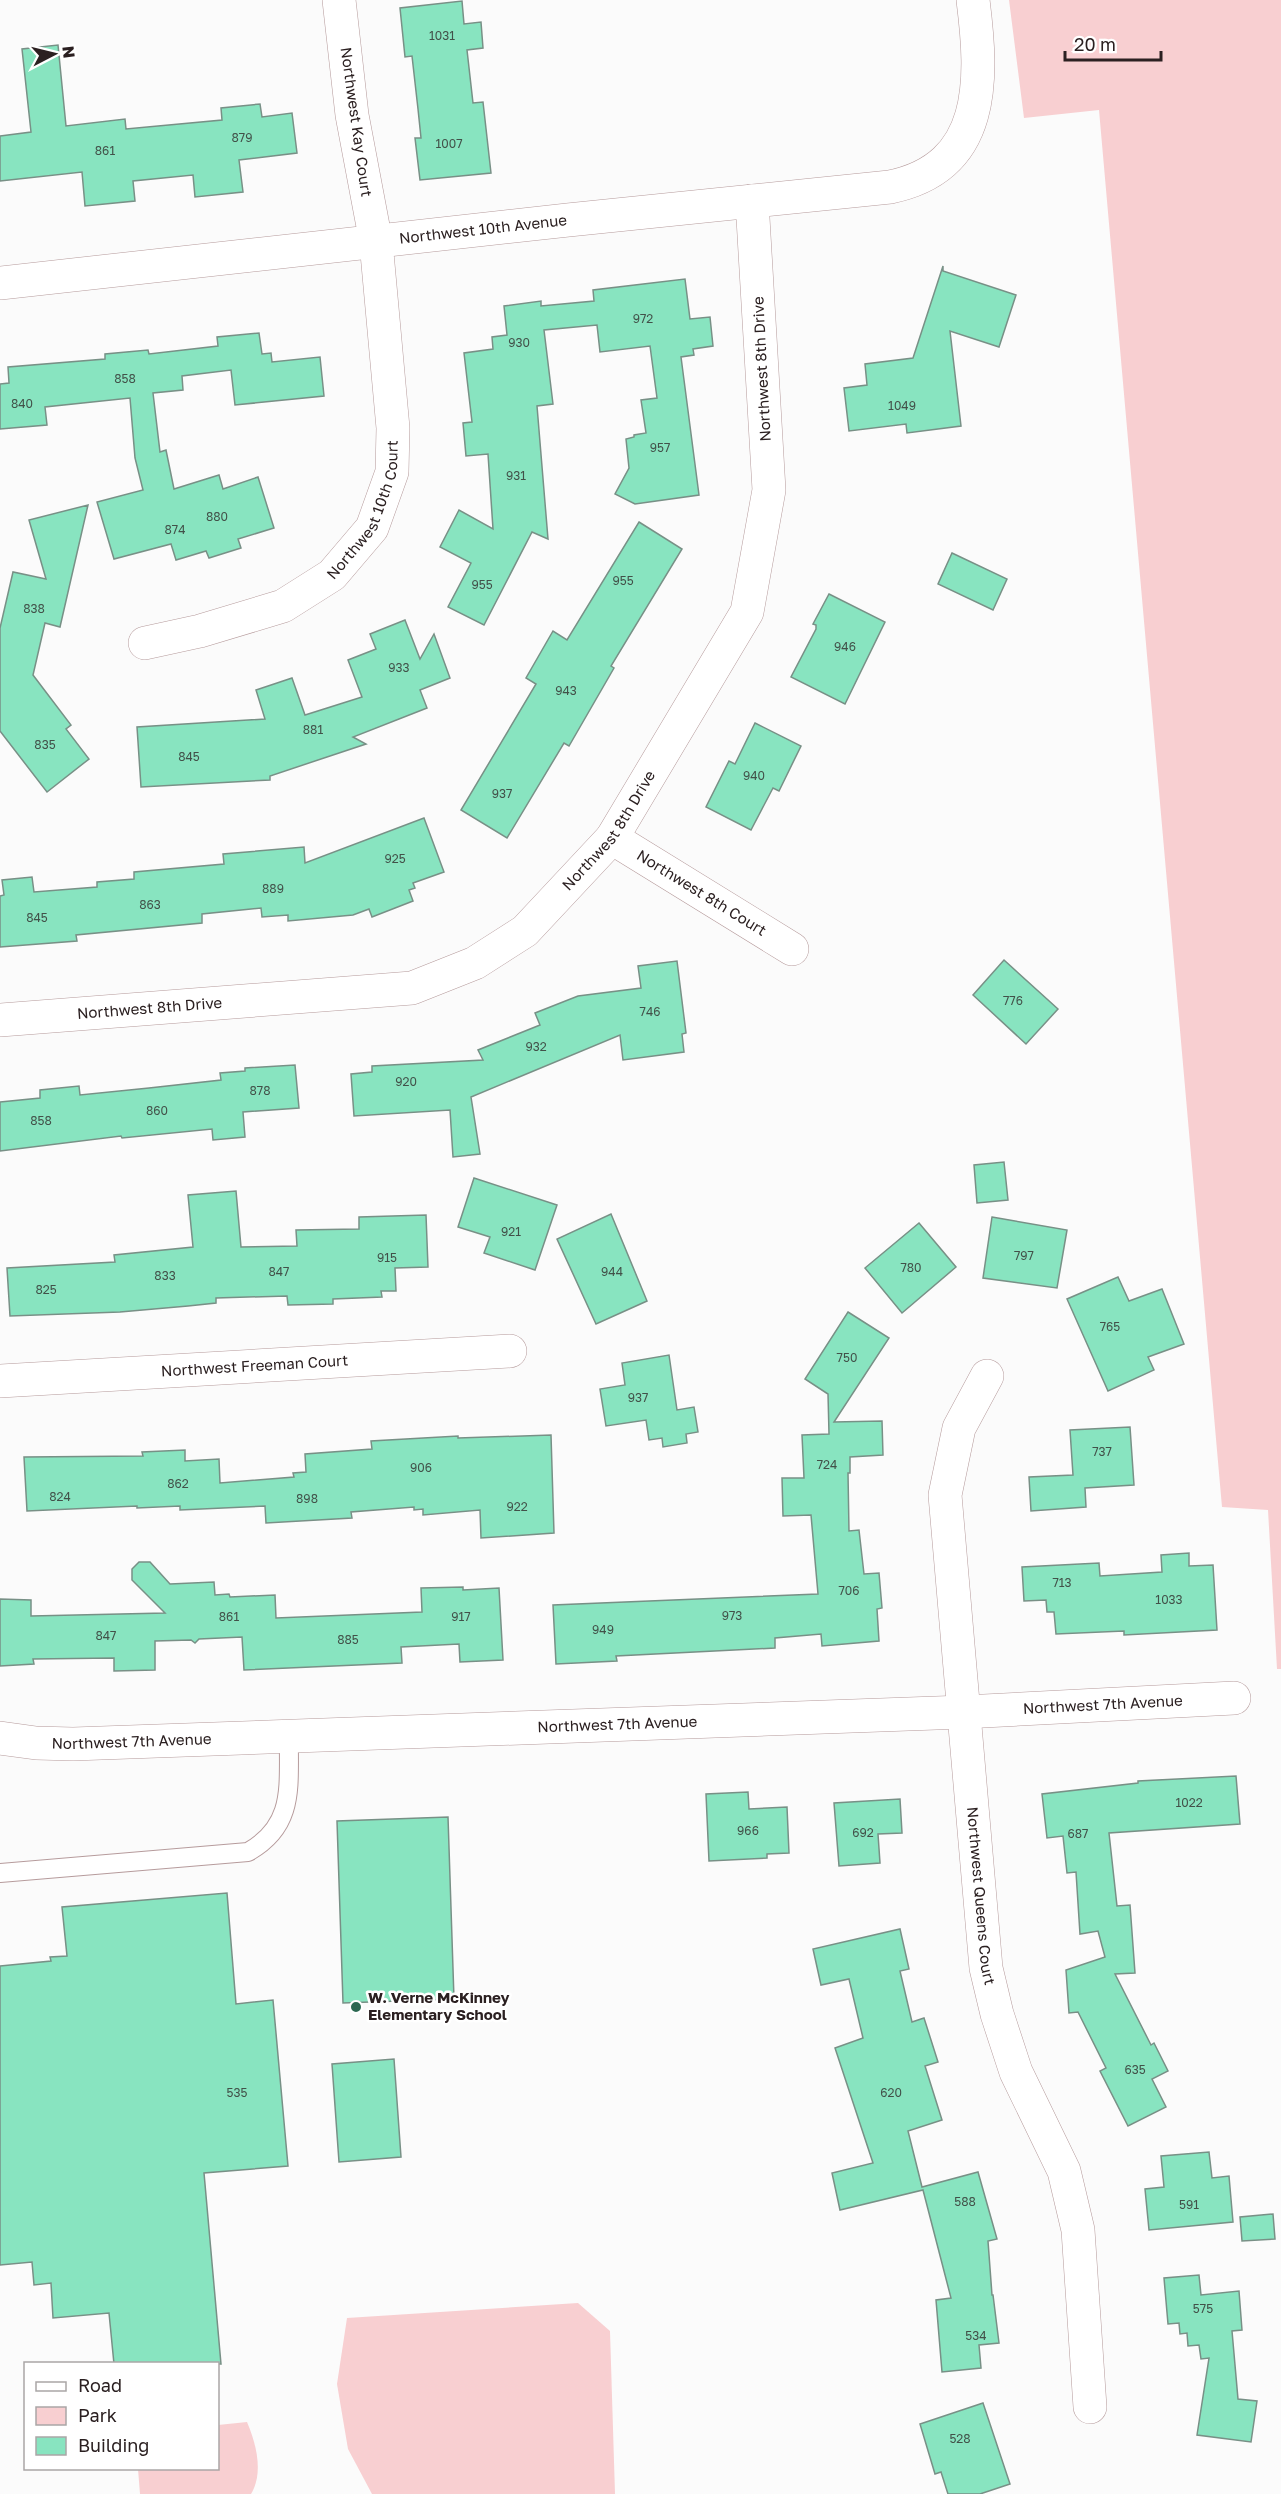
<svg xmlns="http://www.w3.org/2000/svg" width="1281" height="2494" font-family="'Golos Text',sans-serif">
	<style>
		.green { fill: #f8cfd1 }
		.building { fill: #88e4c0; stroke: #789086; stroke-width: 1.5 }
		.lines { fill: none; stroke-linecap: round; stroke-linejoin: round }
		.service-casing { stroke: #b69b9c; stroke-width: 20 }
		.minor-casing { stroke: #b69b9c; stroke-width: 34 }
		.service { stroke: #fff; stroke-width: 18 }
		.minor { stroke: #fff; stroke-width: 33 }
		.poi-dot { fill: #2b6751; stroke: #fff; stroke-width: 2 }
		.labels { text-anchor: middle; stroke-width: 5; stroke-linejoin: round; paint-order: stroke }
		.number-label { font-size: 12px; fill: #425149 }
		.street-label { font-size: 15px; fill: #2b2021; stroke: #fff }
		.poi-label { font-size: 15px; font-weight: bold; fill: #2b2021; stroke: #fff; text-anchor: start }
	</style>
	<rect width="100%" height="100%" fill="#fbfbfb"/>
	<g class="green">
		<path d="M 1009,0 L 1281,0 L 1281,1669 L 1277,1669 L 1268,1510 L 1222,1507 L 1099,110 L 1024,118 Z"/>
		<path d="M 578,2303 L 610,2331 L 615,2494 L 372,2494 L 348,2449 L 337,2384 L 347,2318 Z"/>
		<path d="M 247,2422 C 256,2443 264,2473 251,2494 L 140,2494 L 138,2469 L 218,2468 L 218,2425 Z"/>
	</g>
	<g class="building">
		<path d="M 462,1 L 464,24 L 481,22 L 483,48 L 467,50 L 473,103 L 483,102 L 491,173 L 420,180 L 415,138 L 421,138 L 418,109 L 412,56 L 405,57 L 400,8 Z"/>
		<path d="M 58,45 L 66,126 L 125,119 L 126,129 L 222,120 L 221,108 L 260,104 L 262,117 L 292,113 L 297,153 L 239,160 L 243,192 L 195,197 L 193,175 L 133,181 L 135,201 L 85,206 L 82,172 L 0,181 L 0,136 L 31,132 L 22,49 Z"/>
		<path d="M 943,266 L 943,271 L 1016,295 L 999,347 L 950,331 L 961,426 L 907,433 L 906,424 L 849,431 L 844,388 L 867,385 L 865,364 L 913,358 Z"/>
		<path d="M 685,279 L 690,319 L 710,317 L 713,346 L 693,349 L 694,355 L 681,357 L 699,495 L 635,504 L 615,494 L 629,468 L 626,439 L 634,437 L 634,435 L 646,433 L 641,400 L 657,398 L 650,346 L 600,352 L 597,325 L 544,330 L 553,404 L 537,406 L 548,539 L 532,532 L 484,625 L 448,607 L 471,563 L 440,547 L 459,510 L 493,529 L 488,454 L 466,456 L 463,423 L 472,422 L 464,353 L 493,349 L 492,337 L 507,335 L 504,306 L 541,301 L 541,306 L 594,301 L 593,290 Z"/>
		<path d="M 259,333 L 262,354 L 271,353 L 272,362 L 320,357 L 324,396 L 235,405 L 231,370 L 182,376 L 183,390 L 153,393 L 160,452 L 166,450 L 174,489 L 219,475 L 223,489 L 258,477 L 274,528 L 238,539 L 241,548 L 209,558 L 206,551 L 176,560 L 171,544 L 114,559 L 97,502 L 143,490 L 135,458 L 130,398 L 45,407 L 47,425 L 0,429 L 0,384 L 9,383 L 8,367 L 105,359 L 105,354 L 148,350 L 149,354 L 218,346 L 217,337 Z"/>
		<path d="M 88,505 L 60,627 L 45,623 L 33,675 L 71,725 L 66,729 L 89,759 L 47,792 L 0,731 L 0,628 L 13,572 L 46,579 L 29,520 Z"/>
		<path d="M 639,522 L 682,549 L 611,666 L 614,668 L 569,746 L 564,743 L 507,838 L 461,810 L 536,684 L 526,678 L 553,631 L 567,640 Z"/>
		<path d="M 952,553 L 1007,579 L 993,610 L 938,584 Z"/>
		<path d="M 829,594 L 885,622 L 845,704 L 791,677 L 816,629 L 816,625 L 813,624 Z"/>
		<path d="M 405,620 L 420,659 L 434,634 L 450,678 L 420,690 L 427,708 L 353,737 L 366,744 L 270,776 L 270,780 L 141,787 L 137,727 L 265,719 L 256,690 L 292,678 L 305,715 L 362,697 L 348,660 L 376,649 L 370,634 Z"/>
		<path d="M 755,723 L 801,746 L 779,791 L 773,788 L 751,830 L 706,807 L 729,761 L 735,764 Z"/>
		<path d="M 424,818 L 444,872 L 413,883 L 415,888 L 409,890 L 413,901 L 372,917 L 369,909 L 353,915 L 288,921 L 288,915 L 262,917 L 261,908 L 202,914 L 202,923 L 76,935 L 77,941 L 0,947 L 0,896 L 4,895 L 2,880 L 32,877 L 34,892 L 97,887 L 97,882 L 134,879 L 134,872 L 224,864 L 223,854 L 304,847 L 305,863 Z"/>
		<path d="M 1004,960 L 1058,1009 L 1026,1044 L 973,995 Z"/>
		<path d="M 677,961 L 686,1033 L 682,1034 L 684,1052 L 623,1060 L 620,1035 L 471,1097 L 480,1154 L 453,1157 L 450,1110 L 354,1116 L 351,1074 L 372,1072 L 372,1066 L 483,1060 L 478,1050 L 540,1025 L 535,1013 L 578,996 L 641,988 L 638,966 Z"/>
		<path d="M 295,1065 L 299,1108 L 243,1112 L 245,1137 L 213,1140 L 212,1129 L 122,1138 L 121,1136 L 0,1151 L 0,1102 L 40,1098 L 40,1090 L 79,1086 L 80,1095 L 149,1088 L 221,1080 L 220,1073 L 245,1071 L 245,1068 Z"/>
		<path d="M 1004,1162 L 1008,1200 L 977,1203 L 974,1165 Z"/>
		<path d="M 474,1178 L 557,1205 L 535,1270 L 484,1253 L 490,1237 L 458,1227 Z"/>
		<path d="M 236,1191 L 241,1247 L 297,1246 L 296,1230 L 359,1229 L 359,1217 L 426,1215 L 428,1267 L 395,1268 L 396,1291 L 381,1291 L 382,1297 L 333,1299 L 333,1304 L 288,1305 L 287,1296 L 216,1298 L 216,1303 L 188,1306 L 120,1312 L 10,1316 L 7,1268 L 115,1262 L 114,1255 L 193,1247 L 188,1195 Z"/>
		<path d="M 611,1214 L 647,1301 L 596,1324 L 557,1239 Z"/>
		<path d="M 992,1217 L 1067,1230 L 1057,1288 L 983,1278 Z"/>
		<path d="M 919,1223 L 956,1267 L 902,1313 L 865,1268 Z"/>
		<path d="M 1118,1277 L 1129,1301 L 1162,1289 L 1184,1344 L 1148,1357 L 1154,1370 L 1108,1391 L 1067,1299 Z"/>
		<path d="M 848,1312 L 889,1338 L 834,1422 L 882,1421 L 883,1455 L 850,1457 L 850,1473 L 848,1473 L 849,1531 L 859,1530 L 864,1574 L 879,1573 L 882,1608 L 877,1609 L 879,1641 L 822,1646 L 821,1634 L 775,1638 L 775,1648 L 616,1656 L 617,1661 L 556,1664 L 553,1605 L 818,1594 L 811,1515 L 783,1516 L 782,1478 L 804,1478 L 802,1435 L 829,1434 L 828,1394 L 805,1379 Z"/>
		<path d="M 669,1355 L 677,1410 L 694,1407 L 698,1432 L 686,1434 L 687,1443 L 663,1447 L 662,1438 L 649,1440 L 646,1420 L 606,1426 L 600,1389 L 625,1385 L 622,1363 Z"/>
		<path d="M 1130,1427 L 1134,1485 L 1085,1488 L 1086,1507 L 1031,1511 L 1029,1477 L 1073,1475 L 1070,1430 Z"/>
		<path d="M 551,1435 L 554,1533 L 481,1538 L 480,1510 L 423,1515 L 423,1509 L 414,1510 L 414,1507 L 351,1512 L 352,1518 L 266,1523 L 265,1506 L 180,1510 L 180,1506 L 137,1508 L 137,1506 L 27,1511 L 24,1457 L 143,1456 L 142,1452 L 185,1450 L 185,1461 L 219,1459 L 220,1483 L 294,1477 L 293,1473 L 306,1472 L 305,1454 L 372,1449 L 371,1441 L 458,1436 L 458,1438 Z"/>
		<path d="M 1189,1553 L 1189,1566 L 1213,1565 L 1217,1630 L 1124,1635 L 1124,1631 L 1056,1634 L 1054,1612 L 1047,1612 L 1046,1600 L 1024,1601 L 1022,1567 L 1099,1563 L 1100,1576 L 1162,1572 L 1161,1555 Z"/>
		<path d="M 139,1562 L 150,1562 L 170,1584 L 214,1582 L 215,1595 L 229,1594 L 230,1597 L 275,1595 L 276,1618 L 422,1612 L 421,1588 L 463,1587 L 463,1590 L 499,1588 L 503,1660 L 460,1662 L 459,1644 L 401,1647 L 402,1663 L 244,1670 L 242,1637 L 199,1639 L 195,1643 L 191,1640 L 155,1641 L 155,1670 L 114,1671 L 114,1658 L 33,1659 L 34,1664 L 0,1666 L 0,1599 L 31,1600 L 31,1616 L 165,1613 L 132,1580 L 132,1569 Z"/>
		<path d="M 1236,1776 L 1240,1824 L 1109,1833 L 1117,1906 L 1130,1905 L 1135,1973 L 1115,1974 L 1151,2045 L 1154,2043 L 1168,2071 L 1152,2079 L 1166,2107 L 1128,2126 L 1100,2071 L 1106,2068 L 1078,2012 L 1069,2013 L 1066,1970 L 1105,1957 L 1098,1931 L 1080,1934 L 1076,1872 L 1067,1873 L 1063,1836 L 1047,1838 L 1042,1794 L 1138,1783 L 1138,1781 Z"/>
		<path d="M 748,1792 L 749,1809 L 787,1807 L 789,1853 L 767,1854 L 767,1858 L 709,1861 L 706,1794 Z"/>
		<path d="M 900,1799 L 902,1833 L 878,1834 L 880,1863 L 839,1866 L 834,1803 Z"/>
		<path d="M 448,1817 L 454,1999 L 343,2003 L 337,1821 Z"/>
		<path d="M 227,1893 L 236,2004 L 273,2000 L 288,2166 L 204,2173 L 221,2364 L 114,2364 L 109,2313 L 53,2318 L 51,2283 L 34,2285 L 32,2262 L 0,2265 L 0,1966 L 51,1961 L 50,1957 L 67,1956 L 62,1907 Z"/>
		<path d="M 900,1929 L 909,1969 L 900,1971 L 912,2022 L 924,2018 L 938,2062 L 925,2066 L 942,2120 L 908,2131 L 922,2187 L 978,2172 L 997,2239 L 988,2241 L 992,2295 L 993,2295 L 999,2343 L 979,2345 L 981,2368 L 942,2372 L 936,2300 L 951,2298 L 923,2190 L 840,2210 L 832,2173 L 873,2163 L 835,2048 L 863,2038 L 849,1979 L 821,1985 L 813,1949 Z"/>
		<path d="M 394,2059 L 401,2157 L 339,2162 L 332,2064 Z"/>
		<path d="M 1209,2152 L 1212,2178 L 1229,2176 L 1233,2222 L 1149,2230 L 1145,2189 L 1164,2187 L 1161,2156 Z"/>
		<path d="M 1273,2214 L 1275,2239 L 1242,2241 L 1240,2217 Z"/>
		<path d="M 1199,2275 L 1201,2295 L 1239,2291 L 1242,2330 L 1232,2331 L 1238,2399 L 1257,2401 L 1251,2442 L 1197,2435 L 1209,2358 L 1201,2359 L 1199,2345 L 1188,2346 L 1187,2333 L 1180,2334 L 1179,2323 L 1168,2324 L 1164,2278 Z"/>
		<path d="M 983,2403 L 1010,2484 L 980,2494 L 948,2494 L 941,2472 L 935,2474 L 920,2424 Z"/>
	</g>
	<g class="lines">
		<defs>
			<path id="service" d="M 0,1873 L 248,1852 C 296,1825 288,1785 289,1737"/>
			<g id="minor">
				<path id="s1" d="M 0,283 L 568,220 L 890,187 C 987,167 983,79 973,0"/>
				<path id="s2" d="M 145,643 L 200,631 L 283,606 L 332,575 L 372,528 L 392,472 L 393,428 L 376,242 L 352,115 L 339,0"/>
				<path id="s3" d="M 612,838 L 792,949"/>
				<path id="s4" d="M 0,1020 L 412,988 L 475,963 L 525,931 L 612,838 L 747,612 L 769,490 L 752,201"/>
				<path id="s5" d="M 987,1376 L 959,1428 L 945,1495 L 986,1968 L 997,2014 L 1016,2072 L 1064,2171 L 1078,2230 L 1090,2407"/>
				<path id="s6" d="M 0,1381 L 510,1351"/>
				<path id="s7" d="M 0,1738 L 36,1743 L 73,1744 L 964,1712 L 1234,1698"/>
			</g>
		</defs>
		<use href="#service" class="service-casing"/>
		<use href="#minor" class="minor-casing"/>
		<use href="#service" class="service"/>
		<use href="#minor" class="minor"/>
	</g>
	<circle class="poi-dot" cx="356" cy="2007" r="6"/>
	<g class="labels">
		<g class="number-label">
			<text x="442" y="40">1031</text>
			<text x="242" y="142">879</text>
			<text x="449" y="148">1007</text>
			<text x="105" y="155">861</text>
			<text x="643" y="323">972</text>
			<text x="519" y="347">930</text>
			<text x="125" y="383">858</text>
			<text x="22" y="408">840</text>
			<text x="902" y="410">1049</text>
			<text x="660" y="452">957</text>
			<text x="516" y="480">931</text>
			<text x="217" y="521">880</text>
			<text x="175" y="534">874</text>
			<text x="623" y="585">955</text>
			<text x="482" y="589">955</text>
			<text x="34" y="613">838</text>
			<text x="845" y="651">946</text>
			<text x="399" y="672">933</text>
			<text x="566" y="695">943</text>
			<text x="313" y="734">881</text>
			<text x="45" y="749">835</text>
			<text x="189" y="761">845</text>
			<text x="754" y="780">940</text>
			<text x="502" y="798">937</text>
			<text x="395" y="863">925</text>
			<text x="273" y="893">889</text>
			<text x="150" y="909">863</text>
			<text x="37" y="922">845</text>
			<text x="1013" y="1005">776</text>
			<text x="650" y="1016">746</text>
			<text x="536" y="1051">932</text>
			<text x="406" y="1086">920</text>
			<text x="260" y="1095">878</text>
			<text x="157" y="1115">860</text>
			<text x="41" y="1125">858</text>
			<text x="511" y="1236">921</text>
			<text x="1024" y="1260">797</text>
			<text x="387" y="1262">915</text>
			<text x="911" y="1272">780</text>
			<text x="279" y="1276">847</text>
			<text x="612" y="1276">944</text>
			<text x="165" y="1280">833</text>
			<text x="46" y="1294">825</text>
			<text x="1110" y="1331">765</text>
			<text x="847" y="1362">750</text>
			<text x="638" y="1402">937</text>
			<text x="1102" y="1456">737</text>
			<text x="827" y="1469">724</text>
			<text x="421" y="1472">906</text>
			<text x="178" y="1488">862</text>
			<text x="60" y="1501">824</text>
			<text x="307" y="1503">898</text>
			<text x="517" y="1511">922</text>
			<text x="1062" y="1587">713</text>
			<text x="849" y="1595">706</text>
			<text x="1169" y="1604">1033</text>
			<text x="732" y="1620">973</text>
			<text x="229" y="1621">861</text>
			<text x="461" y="1621">917</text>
			<text x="603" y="1634">949</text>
			<text x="106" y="1640">847</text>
			<text x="348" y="1644">885</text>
			<text x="1189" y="1807">1022</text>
			<text x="748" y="1835">966</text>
			<text x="863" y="1837">692</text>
			<text x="1078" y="1838">687</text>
			<text x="1135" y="2074">635</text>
			<text x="237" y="2097">535</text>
			<text x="891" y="2097">620</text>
			<text x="965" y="2206">588</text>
			<text x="1189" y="2209">591</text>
			<text x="1203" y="2313">575</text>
			<text x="976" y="2340">534</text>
			<text x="960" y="2443">528</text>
		</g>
		<g class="street-label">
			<text transform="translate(356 122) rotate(82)" y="5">Northwest Kay Court</text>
			<text dy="5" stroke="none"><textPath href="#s1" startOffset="486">Northwest 10th Avenue</textPath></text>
			<text transform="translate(762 369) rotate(-93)" y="5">Northwest 8th Drive</text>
			<text dy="5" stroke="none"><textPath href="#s2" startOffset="276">Northwest 10th Court</textPath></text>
			<text dy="5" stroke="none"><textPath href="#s4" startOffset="672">Northwest 8th Drive</textPath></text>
			<text dy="5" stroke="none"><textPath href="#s3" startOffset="105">Northwest 8th Court</textPath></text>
			<text dy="5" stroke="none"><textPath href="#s4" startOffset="150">Northwest 8th Drive</textPath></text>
			<text dy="5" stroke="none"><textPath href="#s6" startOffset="255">Northwest Freeman Court</textPath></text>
			<text dy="5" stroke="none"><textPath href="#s7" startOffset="1104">Northwest 7th Avenue</textPath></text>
			<text dy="5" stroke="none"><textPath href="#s7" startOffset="618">Northwest 7th Avenue</textPath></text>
			<text dy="5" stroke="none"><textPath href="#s7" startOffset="132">Northwest 7th Avenue</textPath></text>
			<text dy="5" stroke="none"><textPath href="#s5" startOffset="530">Northwest Queens Court</textPath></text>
		</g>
		<g class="poi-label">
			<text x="368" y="2003">W. Verne McKinney<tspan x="368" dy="17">Elementary School</tspan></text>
		</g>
	</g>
	<rect x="24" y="2362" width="195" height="108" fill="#ffffff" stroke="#aaa6a6" stroke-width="1.5"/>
	<rect x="36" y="2382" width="30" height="9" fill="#ffffff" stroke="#aaa6a6" stroke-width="1.5"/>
	<text x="78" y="2392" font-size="18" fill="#2b2021">Road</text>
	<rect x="36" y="2407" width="30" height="18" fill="#f8cfd1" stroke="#aaa6a6" stroke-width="1.5"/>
	<text x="78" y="2422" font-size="18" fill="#2b2021">Park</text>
	<rect x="36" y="2437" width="30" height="18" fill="#88e4c0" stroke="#aaa6a6" stroke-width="1.5"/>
	<text x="78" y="2452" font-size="18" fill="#2b2021">Building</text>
	<g transform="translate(54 54) rotate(83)" stroke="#ffffff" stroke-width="4.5" paint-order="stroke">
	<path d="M0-4.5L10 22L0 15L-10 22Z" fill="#2b2021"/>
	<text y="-9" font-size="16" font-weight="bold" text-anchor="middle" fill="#2b2021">N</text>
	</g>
	<path d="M1065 51v9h96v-9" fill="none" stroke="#2b2021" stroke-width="3"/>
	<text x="1074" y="51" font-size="18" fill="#2b2021" stroke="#ffffff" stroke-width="4.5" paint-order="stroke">20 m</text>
</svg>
